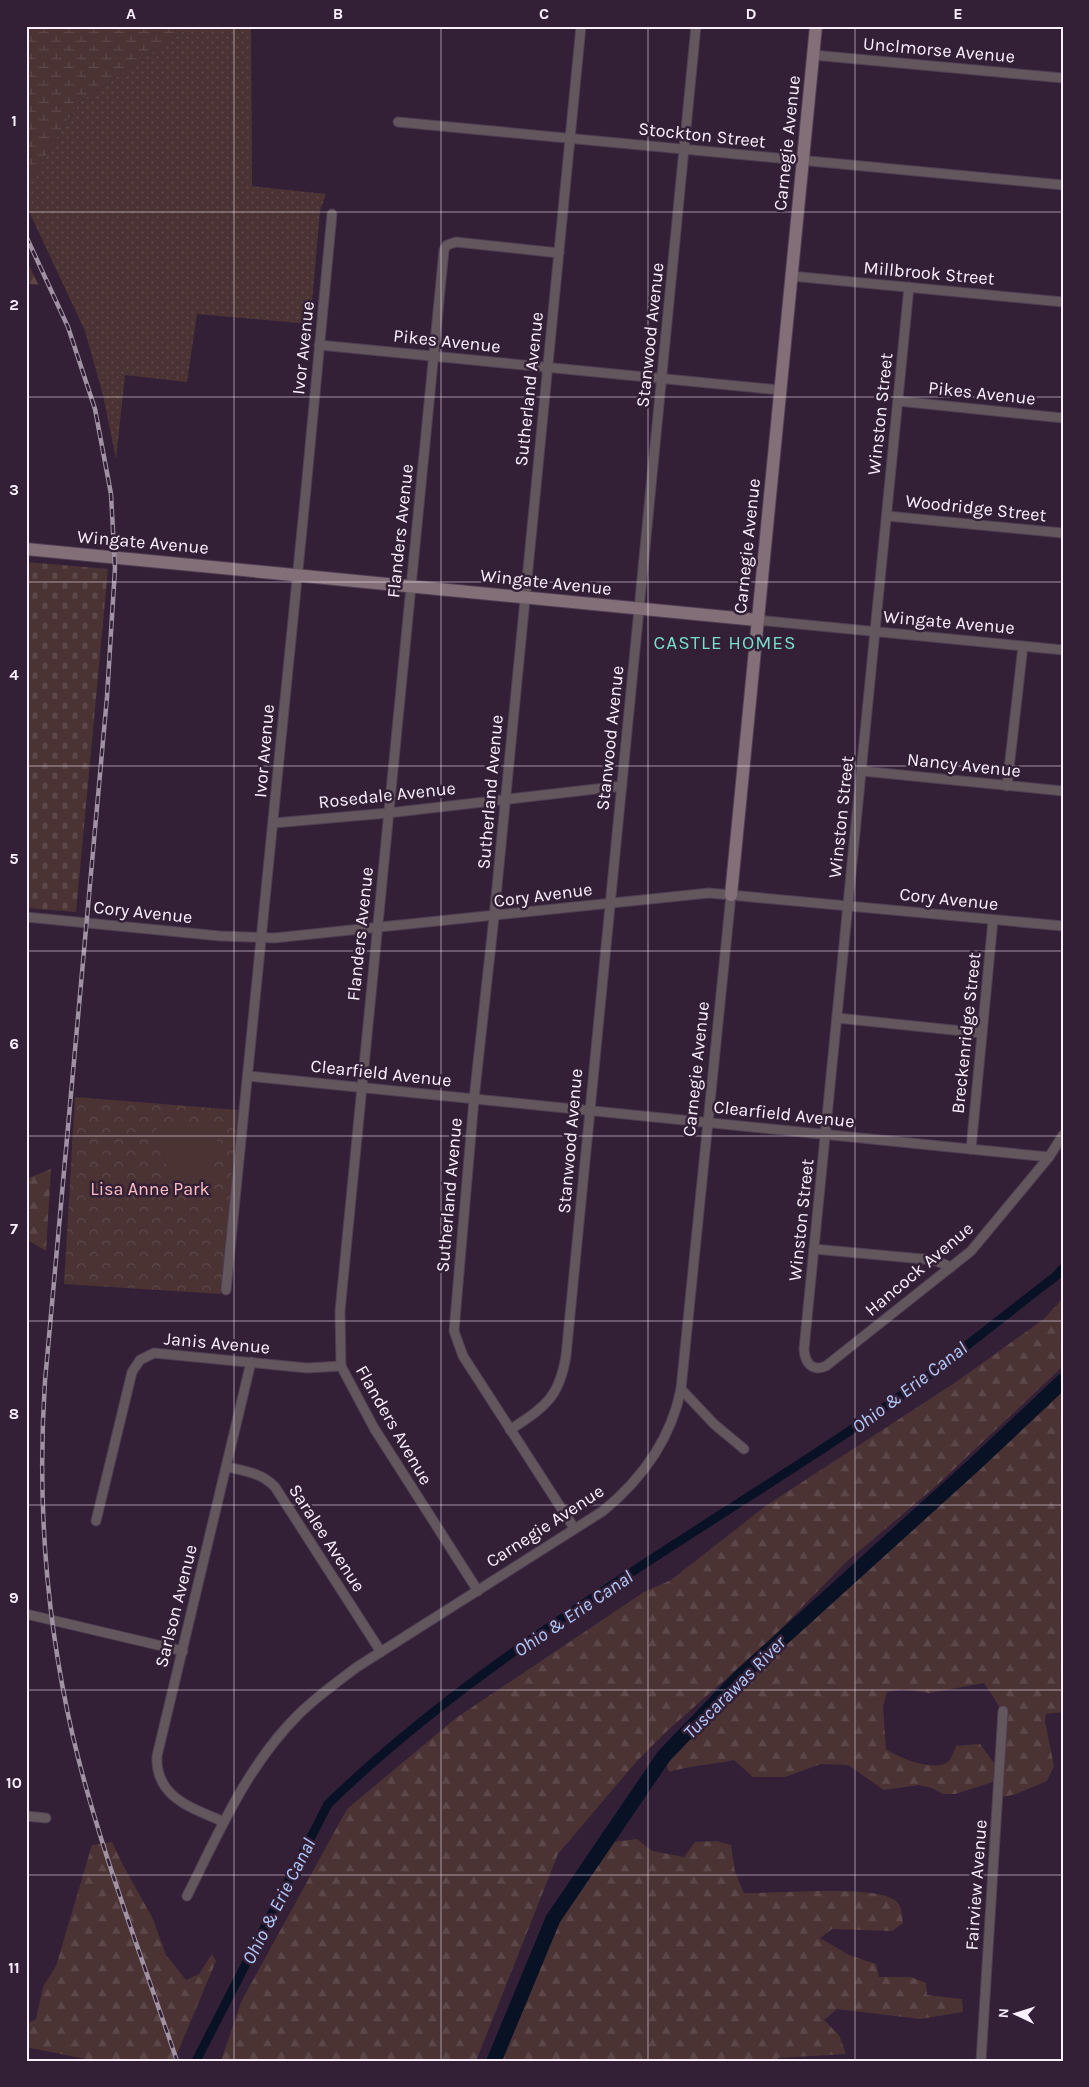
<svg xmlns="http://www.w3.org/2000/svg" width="1089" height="2087" font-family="Karla,sans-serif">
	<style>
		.grass { fill: url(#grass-dots) }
		.forest { fill: url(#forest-firs) }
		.wetland { fill: url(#wetland-marsh) }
		.cemetery { fill: url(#cemetery-stones) }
		.park { fill: url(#park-crowns) }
		.garden { fill: #4b3334 }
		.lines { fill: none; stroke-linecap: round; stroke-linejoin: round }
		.canal { stroke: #091125; stroke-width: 9 }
		.river { stroke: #091125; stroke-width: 15 }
		.street-casing { stroke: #4f3d53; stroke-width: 11 }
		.secondary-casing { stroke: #4f3d53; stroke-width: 14 }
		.street { stroke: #63565c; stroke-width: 9 }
		.secondary { stroke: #836f78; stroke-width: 12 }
		.rail-casing { stroke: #a091a3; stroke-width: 4.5 }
		.rail { stroke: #332037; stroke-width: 2.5; stroke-dasharray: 8; stroke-linecap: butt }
		.grid { fill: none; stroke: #fcf0ff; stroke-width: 1; stroke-opacity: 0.55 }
		.labels { text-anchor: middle; stroke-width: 5; stroke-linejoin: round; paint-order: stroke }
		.street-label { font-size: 18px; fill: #fcf0ff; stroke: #332037 }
		.park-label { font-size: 18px; fill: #fcbec0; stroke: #332037 }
		.neighbourhood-label { font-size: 19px; letter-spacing: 1px; fill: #78dfcd; stroke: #332037 }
		.water-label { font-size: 19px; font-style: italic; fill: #b3cafa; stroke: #332037 }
		.neatline { fill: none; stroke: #fcf0ff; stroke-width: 2 }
		.grid-label { font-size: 16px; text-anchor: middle; font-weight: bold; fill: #fcf0ff }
	</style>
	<defs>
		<pattern id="grass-dots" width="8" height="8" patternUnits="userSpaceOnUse" patternTransform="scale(1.25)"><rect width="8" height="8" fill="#4b3334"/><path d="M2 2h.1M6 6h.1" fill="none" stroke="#5d4748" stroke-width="1.8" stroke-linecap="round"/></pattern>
		<pattern id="forest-firs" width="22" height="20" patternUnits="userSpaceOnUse" patternTransform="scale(1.25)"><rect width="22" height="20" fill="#4b3334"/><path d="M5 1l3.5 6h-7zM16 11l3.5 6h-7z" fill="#5d4748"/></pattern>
		<pattern id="wetland-marsh" width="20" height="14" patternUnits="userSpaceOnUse" patternTransform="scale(1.25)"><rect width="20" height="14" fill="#4b3334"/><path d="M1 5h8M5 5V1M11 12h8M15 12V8" fill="none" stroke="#5d4748"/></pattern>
		<pattern id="cemetery-stones" width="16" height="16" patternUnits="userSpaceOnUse" patternTransform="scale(1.25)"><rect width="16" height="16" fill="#4b3334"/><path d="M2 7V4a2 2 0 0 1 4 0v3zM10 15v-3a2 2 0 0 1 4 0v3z" fill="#5d4748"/></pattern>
		<pattern id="park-crowns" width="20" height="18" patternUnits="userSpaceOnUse" patternTransform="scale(1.25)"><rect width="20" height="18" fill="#4b3334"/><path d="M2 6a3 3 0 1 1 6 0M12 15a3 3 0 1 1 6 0" fill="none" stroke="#5d4748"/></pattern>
	</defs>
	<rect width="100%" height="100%" fill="#332037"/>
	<path class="grass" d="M 191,26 L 251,26 L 252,186 L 326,194 L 320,211 L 310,324 L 197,314 L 187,382 L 125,375 L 116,459 L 103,395 L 85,331 L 26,205 L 26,179 L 36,173 L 62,128 L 80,102 Z"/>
	<g class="forest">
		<path d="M 26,260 L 39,285 L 26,284 Z"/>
		<path d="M 51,1169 L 46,1251 L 26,1239 L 26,1179 Z"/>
		<path d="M 1063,1298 L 1063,1366 L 936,1486 L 846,1562 L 771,1639 L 668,1730 L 636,1762 L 558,1854 L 476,2061 L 221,2061 L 241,2002 L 347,1809 L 456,1718 L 644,1592 L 671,1580 L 767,1505 L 956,1382 L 1044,1319 Z"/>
		<path d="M 1063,1381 L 1063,1712 L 1046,1714 L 1045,1722 L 1054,1766 L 1047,1781 L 1016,1794 L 998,1798 L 1003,1712 L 984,1683 L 929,1693 L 903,1689 L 887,1692 L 883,1706 L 886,1749 C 898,1758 937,1773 949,1761 C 952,1757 954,1751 956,1746 L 980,1744 L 994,1763 L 993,1782 L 955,1794 L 943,1794 L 932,1788 L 919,1785 L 884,1790 L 848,1765 L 821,1764 L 785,1777 L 753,1777 L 734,1760 C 711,1765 691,1765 669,1772 L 664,1756 Z"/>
		<path d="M 637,1839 L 652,1851 L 684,1857 L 695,1842 L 717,1841 L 731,1845 L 735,1872 L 744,1893 C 773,1894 877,1884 896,1901 C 902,1906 902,1916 903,1923 L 892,1931 L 832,1929 L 820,1938 L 849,1955 L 876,1964 L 879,1977 L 911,1977 L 926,1983 L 927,1995 L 962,1999 L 963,2012 L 920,2019 L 837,2009 L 824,2020 L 839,2035 L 846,2054 L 778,2058 L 777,2061 L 494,2061 L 553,1919 L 605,1843 Z"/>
		<path d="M 112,1842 L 124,1867 L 153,1919 L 166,1955 L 186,1980 L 199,1974 L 212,1954 L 216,1961 L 174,2061 L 96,2061 L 26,2047 L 26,2024 L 36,2019 L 43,1987 L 56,1966 L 92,1845 Z"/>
	</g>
	<path class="wetland" d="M 26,26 L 191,26 L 80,102 L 62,128 L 36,173 L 26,179 Z"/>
	<path class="cemetery" d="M 26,562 L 108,569 L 76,912 L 26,908 Z"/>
	<path class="park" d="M 75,1097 L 238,1110 L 221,1294 L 64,1284 Z"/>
	<path class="garden" d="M 209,1123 L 219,1126 L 210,1191 C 176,1185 153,1159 157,1124 Z"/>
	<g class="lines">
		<path class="canal" d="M 196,2061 L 328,1804 C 483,1654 675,1548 854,1428 C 924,1382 989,1327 1056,1276 L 1063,1268"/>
		<path class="river" d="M 494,2061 L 553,1919 L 664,1756 L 743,1674 L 976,1463 L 1063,1381"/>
		<defs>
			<g id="street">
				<path d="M 813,55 L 1063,78"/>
				<path d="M 398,122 L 1063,185"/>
				<path d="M 791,276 L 1063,302"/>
				<path d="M 909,287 L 804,1349 C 805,1363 812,1372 826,1366 L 971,1251 L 1049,1157 L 1063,1135"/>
				<path d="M 319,345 L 780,390"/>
				<path d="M 898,401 L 1063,418"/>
				<path d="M 887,516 L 1063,533"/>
				<path d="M 757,620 L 1063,650"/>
				<path d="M 862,771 L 1063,791"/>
				<path d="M 1007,786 L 1023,646"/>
				<path d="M 274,823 L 388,813 L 622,786"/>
				<path d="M 26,917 L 220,936 L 274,938 L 709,893 L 1063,926"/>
				<path d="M 837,1018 L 982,1033"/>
				<path d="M 248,1076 L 1049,1157"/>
				<path d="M 971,1149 L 993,920"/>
				<path d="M 814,1249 L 934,1260 L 951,1267"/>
				<path d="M 226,1290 C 262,932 299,573 332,214"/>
				<path d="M 681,1389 L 714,1424 L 744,1449"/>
				<path d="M 510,1430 C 544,1407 559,1399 566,1356 L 696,26"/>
				<path d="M 227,1467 C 245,1471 262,1473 275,1487 L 381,1652"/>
				<path d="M 96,1521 L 132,1372 L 140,1360 L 154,1353 L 307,1368 L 341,1366"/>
				<path d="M 574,1528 L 463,1356 L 454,1331 L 474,1099 L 494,917 L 581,26"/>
				<path d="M 478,1591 L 374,1428 L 341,1366 L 340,1311 L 444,250 L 447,245 L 456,242 L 559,253"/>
				<path d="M 26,1614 L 183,1651"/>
				<path d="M 26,1816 L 46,1818"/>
				<path d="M 224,1822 C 193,1808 155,1798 157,1756 L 251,1362"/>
				<path d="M 187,1896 C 219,1832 247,1766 298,1715 C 316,1697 337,1682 357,1667 L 603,1511 C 642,1479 671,1439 681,1389 L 731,895"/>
				<path d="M 981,2061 L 1003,1711"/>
			</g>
			<g id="secondary">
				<path d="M 26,549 L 757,620"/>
				<path d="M 731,895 L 816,26"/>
			</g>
		</defs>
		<use href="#street" class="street-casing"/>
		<use href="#secondary" class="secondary-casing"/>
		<use href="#street" class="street"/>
		<use href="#secondary" class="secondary"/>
		<defs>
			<path id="rail" d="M 26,236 L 68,327 L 95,409 L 111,494 L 115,568 L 107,697 L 45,1381 C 37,1501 46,1620 73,1737 C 99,1847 141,1954 177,2061"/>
		</defs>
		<use href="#rail" class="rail-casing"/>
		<use href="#rail" class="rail"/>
	</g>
	<path class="grid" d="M 234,26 L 234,2061M 441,26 L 441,2061M 648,26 L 648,2061M 855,26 L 855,2061M 26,212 L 1063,212M 26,397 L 1063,397M 26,582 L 1063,582M 26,766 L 1063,766M 26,951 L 1063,951M 26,1136 L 1063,1136M 26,1321 L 1063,1321M 26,1505 L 1063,1505M 26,1690 L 1063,1690M 26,1875 L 1063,1875"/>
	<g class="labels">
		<g class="street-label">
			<text transform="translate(939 50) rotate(5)" y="6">Unclmorse Avenue</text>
			<text transform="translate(702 135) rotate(6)" y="6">Stockton Street</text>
			<text transform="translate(787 143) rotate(-84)" y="6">Carnegie Avenue</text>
			<text transform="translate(929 273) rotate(5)" y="6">Millbrook Street</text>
			<text transform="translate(650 335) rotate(-84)" y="6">Stanwood Avenue</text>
			<text transform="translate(447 341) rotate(6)" y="6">Pikes Avenue</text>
			<text transform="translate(303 348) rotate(-84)" y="6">Ivor Avenue</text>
			<text transform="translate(529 389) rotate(-84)" y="6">Sutherland Avenue</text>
			<text transform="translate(982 393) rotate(6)" y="6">Pikes Avenue</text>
			<text transform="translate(880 414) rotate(-84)" y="6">Winston Street</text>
			<text transform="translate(976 508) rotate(6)" y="6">Woodridge Street</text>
			<text transform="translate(400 531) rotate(-84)" y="6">Flanders Avenue</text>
			<text transform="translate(143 542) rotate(5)" y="6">Wingate Avenue</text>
			<text transform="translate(747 546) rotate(-84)" y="6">Carnegie Avenue</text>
			<text transform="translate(546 582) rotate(6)" y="6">Wingate Avenue</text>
			<text transform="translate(949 622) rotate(5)" y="6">Wingate Avenue</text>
			<text transform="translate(610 738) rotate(-84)" y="6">Stanwood Avenue</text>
			<text transform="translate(264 751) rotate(-85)" y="6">Ivor Avenue</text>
			<text transform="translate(964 765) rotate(6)" y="6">Nancy Avenue</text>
			<text transform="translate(490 792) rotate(-85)" y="6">Sutherland Avenue</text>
			<text transform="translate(387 795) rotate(-6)" y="6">Rosedale Avenue</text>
			<text transform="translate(841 817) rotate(-84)" y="6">Winston Street</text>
			<text transform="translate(543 895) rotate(-7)" y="6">Cory Avenue</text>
			<text transform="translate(949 899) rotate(6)" y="6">Cory Avenue</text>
			<text transform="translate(143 912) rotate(6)" y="6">Cory Avenue</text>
			<text transform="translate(360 934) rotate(-84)" y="6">Flanders Avenue</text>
			<text transform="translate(966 1033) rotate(-84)" y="6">Breckenridge Street</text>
			<text transform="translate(696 1069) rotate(-84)" y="6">Carnegie Avenue</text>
			<text transform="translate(381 1073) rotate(6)" y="6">Clearfield Avenue</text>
			<text transform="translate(784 1114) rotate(6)" y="6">Clearfield Avenue</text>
			<text transform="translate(570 1141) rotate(-85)" y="6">Stanwood Avenue</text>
			<text transform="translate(449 1195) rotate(-85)" y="6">Sutherland Avenue</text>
			<text transform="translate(801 1220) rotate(-84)" y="6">Winston Street</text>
			<text transform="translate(919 1269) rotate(-40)" y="6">Hancock Avenue</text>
			<text transform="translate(217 1343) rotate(5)" y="6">Janis Avenue</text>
			<text transform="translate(394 1425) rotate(60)" y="6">Flanders Avenue</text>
			<text transform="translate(545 1526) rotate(-33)" y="6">Carnegie Avenue</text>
			<text transform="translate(327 1538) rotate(57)" y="6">Saralee Avenue</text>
			<text transform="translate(176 1606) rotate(-76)" y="6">Sarlson Avenue</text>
			<text transform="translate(976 1885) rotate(-86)" y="6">Fairview Avenue</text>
		</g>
		<g class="park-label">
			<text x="150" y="1195">Lisa Anne Park</text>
		</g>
		<g class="neighbourhood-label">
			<text x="725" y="649">CASTLE HOMES</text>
		</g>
		<g class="water-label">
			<text transform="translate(909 1387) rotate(-37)" y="7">Ohio &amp; Erie Canal</text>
			<text transform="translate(573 1613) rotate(-34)" y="7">Ohio &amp; Erie Canal</text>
			<text transform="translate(734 1687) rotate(-45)" y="7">Tuscarawas River</text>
			<text transform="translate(278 1901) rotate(-63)" y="7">Ohio &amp; Erie Canal</text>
		</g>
	</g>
	<rect width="1089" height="2087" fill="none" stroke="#332037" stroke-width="55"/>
	<g transform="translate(1016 2014) rotate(274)" stroke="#332037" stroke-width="4" paint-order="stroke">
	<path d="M0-4L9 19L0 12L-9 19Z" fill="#fcf0ff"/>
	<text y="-8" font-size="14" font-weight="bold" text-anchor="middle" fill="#fcf0ff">N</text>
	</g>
	<rect x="28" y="28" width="1034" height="2032" class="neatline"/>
	<g class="grid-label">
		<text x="131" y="19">A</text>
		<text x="338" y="19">B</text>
		<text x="544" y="19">C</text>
		<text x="751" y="19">D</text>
		<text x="958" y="19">E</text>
		<text x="14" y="126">1</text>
		<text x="14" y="310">2</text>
		<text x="14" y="495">3</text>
		<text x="14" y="680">4</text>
		<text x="14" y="864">5</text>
		<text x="14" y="1049">6</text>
		<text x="14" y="1234">7</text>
		<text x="14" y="1419">8</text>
		<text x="14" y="1603">9</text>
		<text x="14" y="1788">10</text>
		<text x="14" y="1973">11</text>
	</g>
</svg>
